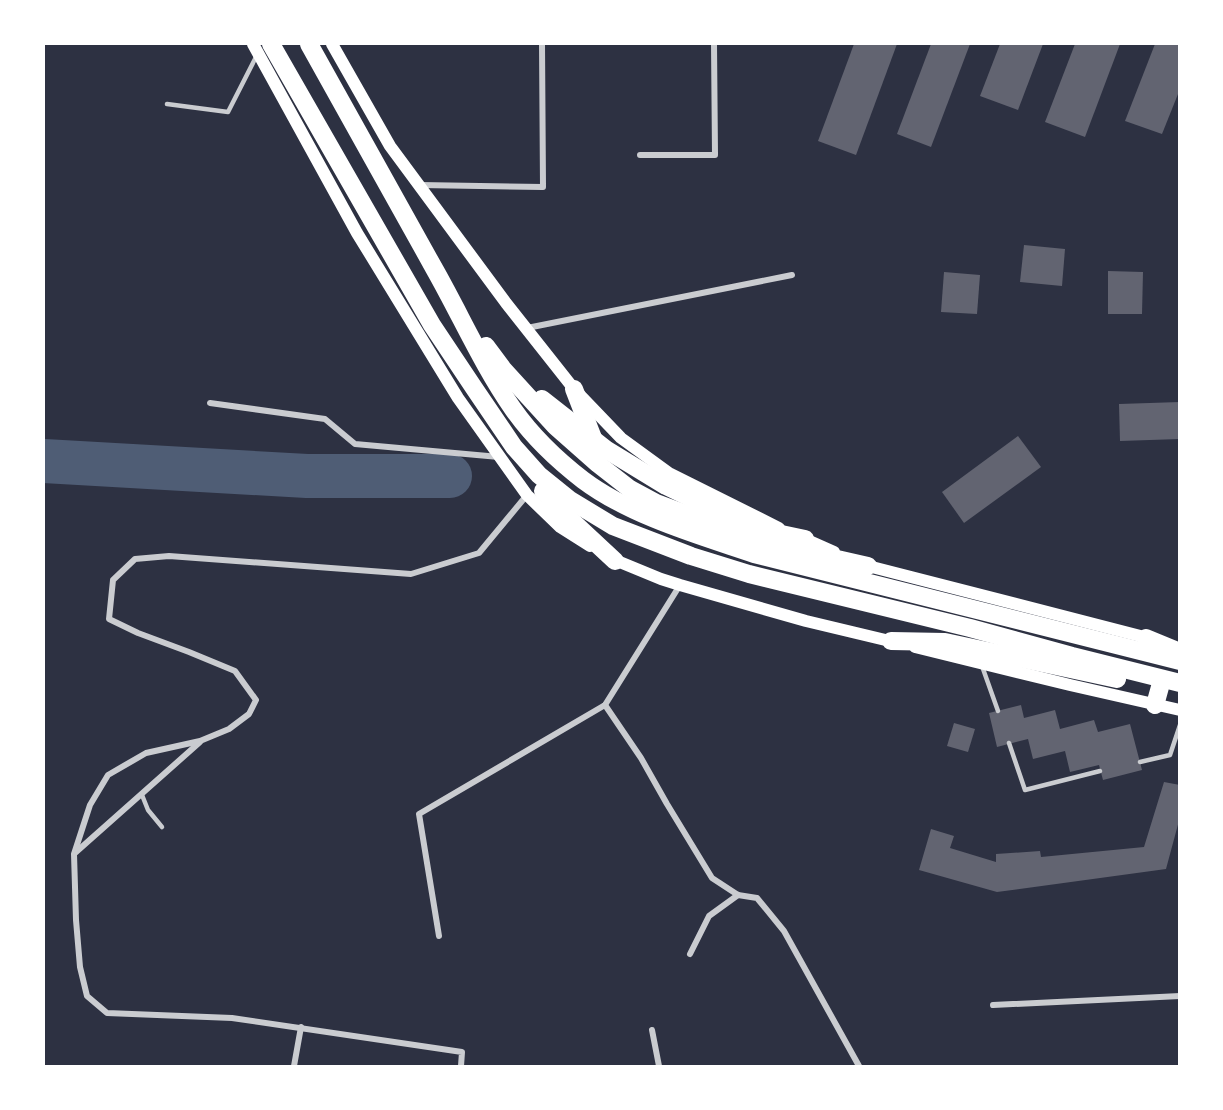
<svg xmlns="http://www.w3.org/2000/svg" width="1223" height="1110" font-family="'Alegreya Sans',sans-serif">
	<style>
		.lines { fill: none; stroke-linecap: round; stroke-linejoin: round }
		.river { stroke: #4f5d75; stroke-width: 44 }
		.building { fill: #626471 }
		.service { stroke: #caccd0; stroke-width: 4.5 }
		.minor { stroke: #caccd0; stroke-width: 6 }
		.secondary { stroke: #fff; stroke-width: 12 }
		.motorway { stroke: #fff; stroke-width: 18 }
	</style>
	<rect width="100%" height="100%" fill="#2d3142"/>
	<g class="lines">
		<path class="river" d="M 44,461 L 307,476 L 450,476"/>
	</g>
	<g class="building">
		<path d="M 854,44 L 897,44 L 856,155 L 818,141 Z"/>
		<path d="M 931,44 L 970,44 L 931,147 L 897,134 Z"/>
		<path d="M 1000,44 L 1043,44 L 1018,110 L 980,96 Z"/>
		<path d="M 1075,44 L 1120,44 L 1085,137 L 1045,122 Z"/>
		<path d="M 1155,44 L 1180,44 L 1180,89 L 1162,134 L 1125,121 Z"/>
		<path d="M 1024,245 L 1065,249 L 1062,286 L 1020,282 Z"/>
		<path d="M 1108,271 L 1143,272 L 1142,314 L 1108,314 Z"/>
		<path d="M 944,272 L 980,275 L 977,314 L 941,312 Z"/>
		<path d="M 1180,402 L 1180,439 L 1120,441 L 1119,404 Z"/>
		<path d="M 1018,436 L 1041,467 L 964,523 L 942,492 Z"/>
		<path d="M 1021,705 L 1024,718 L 1055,710 L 1060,729 L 1094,720 L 1098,732 L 1130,724 L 1142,770 L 1103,780 L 1099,765 L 1070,772 L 1065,751 L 1033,759 L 1028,739 L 997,747 L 989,713 Z"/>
		<path d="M 954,723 L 975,729 L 968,752 L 947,746 Z"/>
		<path d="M 1164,782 L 1180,785 L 1180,817 L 1166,869 L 997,892 L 919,870 L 931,829 L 954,836 L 950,848 L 996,862 L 996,854 L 1040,851 L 1041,857 L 1144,847 Z"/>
	</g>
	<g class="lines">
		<g class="service">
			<path d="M 167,104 L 228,112 L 257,55"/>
			<path d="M 982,666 L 998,711"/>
			<path d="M 1009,743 L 1025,790 L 1100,771"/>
			<path d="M 1140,762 L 1170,755 L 1180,725"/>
			<path d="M 142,795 L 148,810 L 162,827"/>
		</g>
		<g class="minor">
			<path d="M 640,155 L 715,155 L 714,44"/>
			<path d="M 420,185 L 543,187 L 542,44"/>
			<path d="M 527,328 L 792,275"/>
			<path d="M 210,403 L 325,419 L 355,444 L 499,457"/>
			<path d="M 605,705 L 641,758 L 667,804 L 712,878 L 738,895 L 757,898 L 784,931 L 859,1066"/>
			<path d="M 75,853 L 200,742"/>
			<path d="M 439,936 L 419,814 L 605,705 L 680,585"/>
			<path d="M 690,954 L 709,916 L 738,895"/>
			<path d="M 993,1005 L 1180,996"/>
			<path d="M 652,1030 L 659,1066"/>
			<path d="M 294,1066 L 301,1027"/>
			<path d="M 461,1066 L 462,1052 L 232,1018 L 107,1013 L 87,996 L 80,967 L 76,920 L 74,854 L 90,805 L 108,775 L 146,753 L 200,741 L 229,729 L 249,714 L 256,700 L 235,671 L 189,652 L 138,633 L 109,619 L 113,580 L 135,559 L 169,556 L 411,574 L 479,553 L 527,495"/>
		</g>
		<g class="secondary">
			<path d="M 253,44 L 357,233 L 458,398 L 527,495 L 560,527 L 590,546"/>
			<path d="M 332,44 L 390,146 L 506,303 L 574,389 L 621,438 L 669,473 L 779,528"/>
			<path d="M 798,536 L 834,552"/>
			<path d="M 610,558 L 661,579 L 680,585 L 806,621 L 898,643"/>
			<path d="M 861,564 L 868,566 L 1152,639"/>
			<path d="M 915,647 L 1070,685 L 1180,710"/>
		</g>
		<g class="motorway">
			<path d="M 271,44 L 432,325 L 474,388 L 514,447 L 539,475 L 570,500 L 613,526 L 691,556 L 749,574 L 970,628 L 1072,656 L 1180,683"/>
			<path d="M 309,44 C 351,119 393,195 435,270 C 461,316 483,366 513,409 C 532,436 557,460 583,480 C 631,516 698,535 754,554 L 1180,661"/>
			<path d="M 486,346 L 503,369 L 555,426 L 598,464 L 630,489 L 656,503 L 758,541 L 868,566"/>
			<path d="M 574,389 L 593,438"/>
			<path d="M 542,399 L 607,450 L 666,486 L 753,528 L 805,539"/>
			<path d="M 543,491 L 571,520 L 615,561"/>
			<path d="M 1146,638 L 1180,652"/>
			<path d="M 891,641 L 945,642 L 1117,679"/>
			<path d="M 1155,705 L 1160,687"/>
		</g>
	</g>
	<rect width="1223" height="1110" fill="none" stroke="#ffffff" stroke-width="90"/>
</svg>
